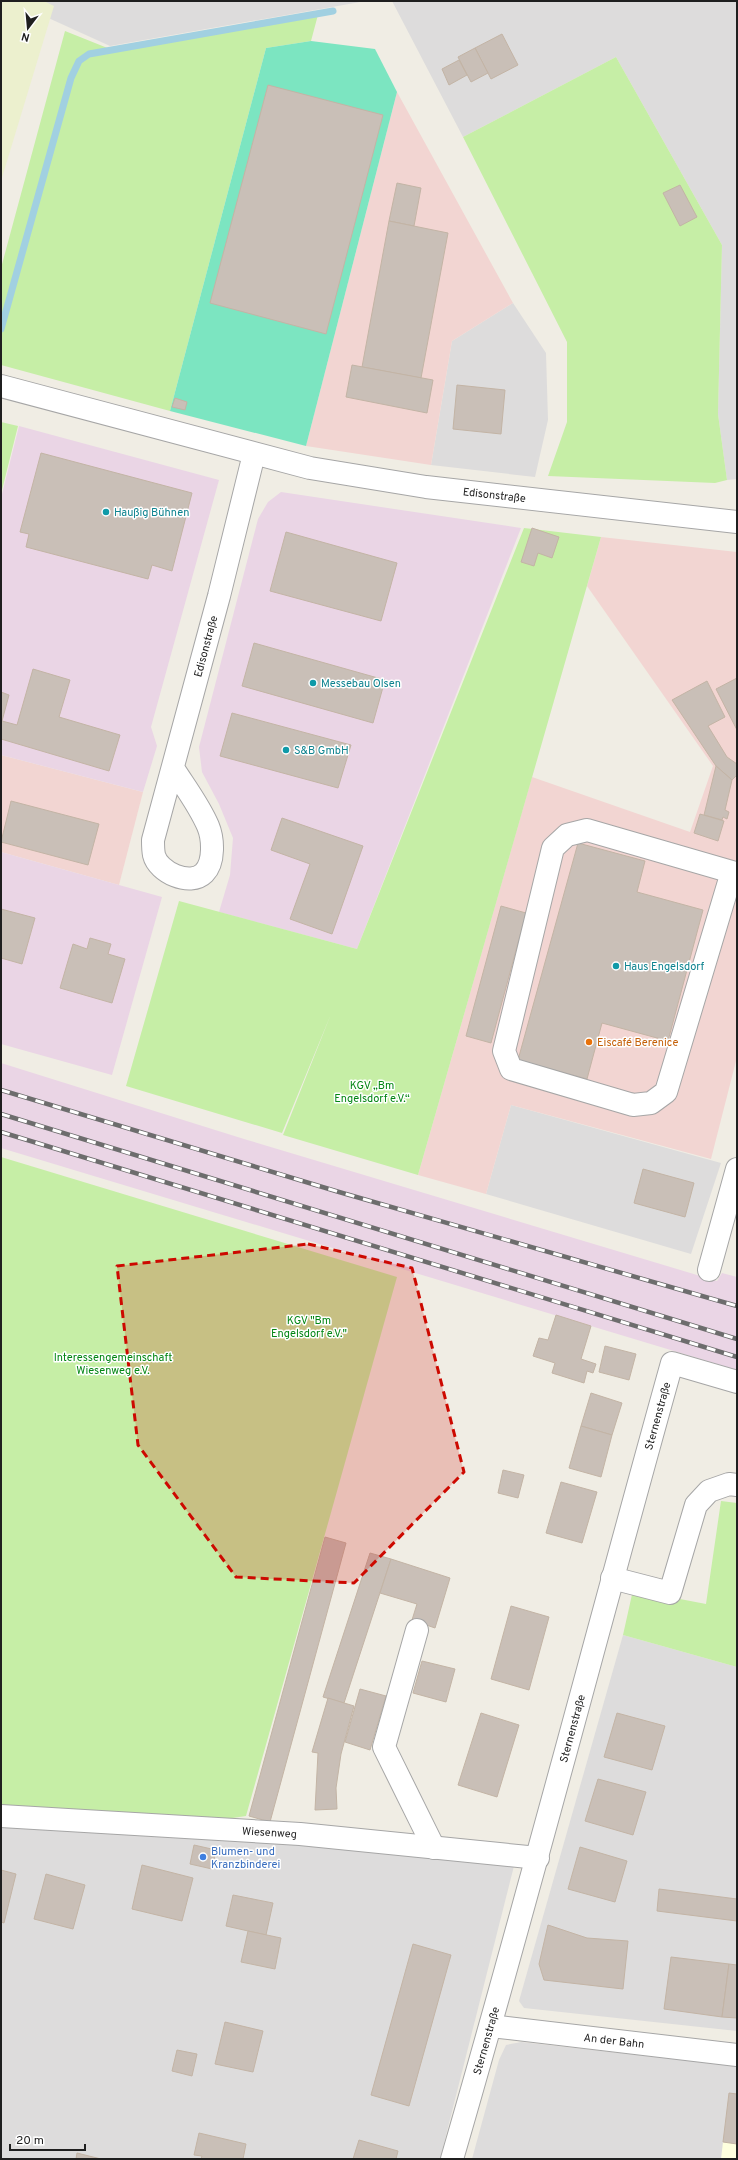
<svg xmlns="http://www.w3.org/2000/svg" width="738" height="2160" font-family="Overpass,sans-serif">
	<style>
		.residential { fill: #dddcdc }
		.commercial { fill: #f2d5d2 }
		.industrial { fill: #ead5e5 }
		.education { fill: #feffde }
		.farmland { fill: #ecf0ce }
		.grass { fill: #c6eea6 }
		.pitch { fill: #7ce5c1 }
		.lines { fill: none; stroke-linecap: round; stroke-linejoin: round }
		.stream { stroke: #a1d0e1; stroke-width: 7 }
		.building { fill: #c9bfb7; stroke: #c3b4a5 }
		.minor-casing { stroke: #a6a6a6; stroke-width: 24 }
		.minor { stroke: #fff; stroke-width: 22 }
		.rail-casing { stroke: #6d6d6d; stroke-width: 4.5 }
		.rail { stroke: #fff; stroke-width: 3; stroke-dasharray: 9; stroke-linecap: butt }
		.marked { fill: #cd0900; fill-opacity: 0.2; stroke: #cd0900; stroke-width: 3; stroke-dasharray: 8 5; stroke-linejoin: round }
		.culture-dot { fill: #0f9aa8; stroke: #fff; stroke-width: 1.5 }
		.food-dot { fill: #e8710a; stroke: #fff; stroke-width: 1.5 }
		.shop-dot { fill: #3f7fe0; stroke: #fff; stroke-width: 1.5 }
		.labels { text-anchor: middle; stroke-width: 3; stroke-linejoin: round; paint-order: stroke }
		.street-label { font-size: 11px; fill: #1f1f1f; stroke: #fff }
		.culture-label { font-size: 11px; fill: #0d838f; stroke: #fff; text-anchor: start }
		.food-label { font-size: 11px; fill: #c56008; stroke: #fff; text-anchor: start }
		.park-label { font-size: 11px; fill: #038614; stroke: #fff }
		.shop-label { font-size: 11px; fill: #366cbe; stroke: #fff; text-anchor: start }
	</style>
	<rect width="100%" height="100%" fill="#f0ede4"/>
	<g class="residential">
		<path d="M 11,1 L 366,1 L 110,46 Z"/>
		<path d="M 392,1 L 737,1 L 737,479 L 727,480 L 718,414 L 722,245 L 616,57 L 463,137 Z"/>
		<path d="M 513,303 L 546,353 L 548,420 L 535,477 L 431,465 L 452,341 Z"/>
		<path d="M 511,1105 L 721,1163 L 691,1254 L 486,1194 Z"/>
		<path d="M 623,1635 L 737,1667 L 737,2031 L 524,2008 L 519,2001 Z"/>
		<path d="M 1,1822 L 248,1837 L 515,1862 L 440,2159 L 1,2159 Z"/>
		<path d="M 521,2042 L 737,2066 L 737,2159 L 472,2159 L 499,2060 L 506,2045 Z"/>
	</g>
	<g class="commercial">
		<path d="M 397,92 L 513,303 L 452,341 L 431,465 L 306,446 Z"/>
		<path d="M 601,537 L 737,552 L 737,1057 L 711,1159 L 511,1105 L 486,1194 L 418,1175 L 532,777 L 690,832 L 713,766 L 587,586 Z"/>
		<path d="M 1,755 L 143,792 L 119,885 L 1,852 Z"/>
	</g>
	<g class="industrial">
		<path d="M 19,426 L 219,480 L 151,727 L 157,746 L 143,792 L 1,755 L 1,498 Z"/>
		<path d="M 281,492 L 521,528 L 357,949 L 219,912 L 230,875 L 233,838 L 219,804 L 202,772 L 199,747 L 258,519 L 268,502 Z"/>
		<path d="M 1,852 L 162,897 L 112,1075 L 1,1044 Z"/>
		<path d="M 1,1063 L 244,1139 L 717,1281 L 722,1273 L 737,1277 L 737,1370 L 1,1148 Z"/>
	</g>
	<path class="education" d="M 723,2142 L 737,2144 L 737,2159 L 721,2159 Z"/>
	<path class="farmland" d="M 1,1 L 44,1 L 54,6 L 1,181 Z"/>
	<g class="grass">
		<path d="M 319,11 L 311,41 L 266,48 L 170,411 L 1,365 L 1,268 L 65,31 L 110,49 Z"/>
		<path d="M 616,57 L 722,245 L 718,414 L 727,480 L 715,483 L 548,476 L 567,422 L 567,342 L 463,137 Z"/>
		<path d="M 1,422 L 18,426 L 1,494 Z"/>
		<path d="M 524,528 L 601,537 L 418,1175 L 283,1135 L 331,1014 L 282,1133 L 126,1086 L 179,901 L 357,949 Z"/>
		<path d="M 1,1157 L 397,1277 L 246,1816 L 226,1819 L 1,1807 Z"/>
		<path d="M 721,1501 L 737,1503 L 737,1667 L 623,1635 L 633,1590 L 706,1604 Z"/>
	</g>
	<path class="pitch" d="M 311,41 L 375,49 L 397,92 L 306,446 L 170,411 L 266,48 Z"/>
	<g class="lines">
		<path class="stream" d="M 1,329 L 71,78 L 79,61 L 89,54 L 333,11"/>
	</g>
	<g class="building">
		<path d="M 502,34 L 518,65 L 491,79 L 475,48 Z"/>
		<path d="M 475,48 L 488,73 L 471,82 L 458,57 Z"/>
		<path d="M 459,60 L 467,75 L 449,85 L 442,69 Z"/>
		<path d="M 268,85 L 383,115 L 326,334 L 210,303 Z"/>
		<path d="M 397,183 L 421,188 L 414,226 L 389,221 Z"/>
		<path d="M 680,185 L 697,217 L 680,226 L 663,193 Z"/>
		<path d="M 389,221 L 448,233 L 421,378 L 362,367 Z"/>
		<path d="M 352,365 L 433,380 L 427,413 L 346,397 Z"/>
		<path d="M 457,385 L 505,390 L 501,434 L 453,429 Z"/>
		<path d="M 175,398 L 187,402 L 185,410 L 172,407 Z"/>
		<path d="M 41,453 L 192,493 L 172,571 L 152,565 L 148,579 L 26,547 L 29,534 L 20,532 Z"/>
		<path d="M 532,528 L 559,537 L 552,558 L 538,553 L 534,566 L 521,562 Z"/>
		<path d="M 286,532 L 397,563 L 381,621 L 270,591 Z"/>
		<path d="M 254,643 L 385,680 L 373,723 L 242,686 Z"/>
		<path d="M 33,669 L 70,680 L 59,717 L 120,735 L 109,771 L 1,739 L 1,692 L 9,695 L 2,721 L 17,725 Z"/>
		<path d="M 737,678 L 737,730 L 716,689 Z"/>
		<path d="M 707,681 L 725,717 L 708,726 L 727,757 L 737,764 L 737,775 L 732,780 L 716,766 L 672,700 Z"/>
		<path d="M 232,713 L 351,745 L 338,788 L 220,756 Z"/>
		<path d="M 716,766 L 732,780 L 725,810 L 729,812 L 727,819 L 723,817 L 722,820 L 704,815 Z"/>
		<path d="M 11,801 L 99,824 L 88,865 L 1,842 Z"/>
		<path d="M 700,814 L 724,821 L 718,841 L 694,833 Z"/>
		<path d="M 282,818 L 363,846 L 332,934 L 290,919 L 310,864 L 271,850 Z"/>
		<path d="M 578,843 L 645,861 L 637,892 L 703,910 L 668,1041 L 602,1023 L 587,1079 L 518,1060 Z"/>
		<path d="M 501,906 L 526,913 L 491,1043 L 466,1036 Z"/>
		<path d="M 1,909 L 35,918 L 22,964 L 1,958 Z"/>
		<path d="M 90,938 L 111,944 L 108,954 L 125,959 L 112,1003 L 60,988 L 73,944 L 87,949 Z"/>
		<path d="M 643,1169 L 694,1183 L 685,1217 L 634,1203 Z"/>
		<path d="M 556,1315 L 591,1326 L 581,1359 L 596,1364 L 593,1373 L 587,1371 L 584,1383 L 552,1373 L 555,1363 L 533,1356 L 539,1338 L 548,1340 Z"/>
		<path d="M 605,1346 L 636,1354 L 629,1380 L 599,1372 Z"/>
		<path d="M 591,1393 L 622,1403 L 612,1435 L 581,1426 Z"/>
		<path d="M 581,1426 L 612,1435 L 601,1477 L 569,1468 Z"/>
		<path d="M 503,1470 L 524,1475 L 518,1498 L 498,1493 Z"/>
		<path d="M 561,1482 L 597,1492 L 582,1543 L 546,1533 Z"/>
		<path d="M 325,1537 L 346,1543 L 270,1822 L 249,1816 Z"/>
		<path d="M 370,1553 L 391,1559 L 344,1703 L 323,1697 Z"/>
		<path d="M 391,1559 L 450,1578 L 435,1628 L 412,1620 L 417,1604 L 380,1593 Z"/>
		<path d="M 511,1606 L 549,1617 L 529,1690 L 491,1679 Z"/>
		<path d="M 422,1661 L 455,1669 L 446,1702 L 413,1693 Z"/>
		<path d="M 360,1689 L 386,1696 L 370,1750 L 345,1742 Z"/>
		<path d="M 328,1698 L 354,1706 L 341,1754 L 336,1788 L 337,1809 L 315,1810 L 318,1753 L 312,1752 Z"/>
		<path d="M 481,1713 L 519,1725 L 497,1797 L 458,1785 Z"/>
		<path d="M 617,1713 L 665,1726 L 652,1770 L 604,1757 Z"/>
		<path d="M 598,1779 L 646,1792 L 633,1835 L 585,1821 Z"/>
		<path d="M 194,1845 L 216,1850 L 212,1869 L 190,1864 Z"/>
		<path d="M 580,1847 L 627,1861 L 615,1902 L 568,1889 Z"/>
		<path d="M 142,1865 L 193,1878 L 182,1921 L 132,1909 Z"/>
		<path d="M 1,1870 L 16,1874 L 4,1923 L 1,1922 Z"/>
		<path d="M 46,1874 L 85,1885 L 73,1929 L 34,1919 Z"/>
		<path d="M 659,1889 L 737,1899 L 737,1921 L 657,1911 Z"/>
		<path d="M 233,1895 L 273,1903 L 266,1935 L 226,1926 Z"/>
		<path d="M 548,1925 L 587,1938 L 628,1941 L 623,1989 L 544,1980 L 539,1964 Z"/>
		<path d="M 248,1931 L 281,1938 L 275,1969 L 241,1962 Z"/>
		<path d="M 413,1944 L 451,1955 L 409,2106 L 371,2095 Z"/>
		<path d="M 671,1957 L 729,1964 L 722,2017 L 664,2009 Z"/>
		<path d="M 729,1964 L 737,1965 L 737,2018 L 722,2017 Z"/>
		<path d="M 225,2022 L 263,2031 L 253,2072 L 215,2064 Z"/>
		<path d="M 177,2050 L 197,2054 L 192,2076 L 172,2071 Z"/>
		<path d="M 729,2093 L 737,2094 L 737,2144 L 723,2142 Z"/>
		<path d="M 199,2133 L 246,2144 L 243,2159 L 201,2159 L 202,2156 L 194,2155 Z"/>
		<path d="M 359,2140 L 398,2151 L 396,2159 L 353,2159 Z"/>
		<path d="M 77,2153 L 101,2159 L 76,2159 Z"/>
	</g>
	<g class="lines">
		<defs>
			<g id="minor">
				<path id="s1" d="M 1,386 L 310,468 L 426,487 L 737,522"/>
				<path id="s2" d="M 173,768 C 185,787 199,805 208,826 C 213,838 215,862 204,873 C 190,887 158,872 154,855 C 153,850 153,845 153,840 L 219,596 L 254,454"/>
				<path d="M 732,872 L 666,1092 L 651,1103 L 633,1105 L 511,1069 L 504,1051 L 553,848 L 567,835 L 587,830 L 732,872 L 737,874"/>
				<path d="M 709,1270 L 737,1169"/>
				<path d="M 612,1578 L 670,1593 L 696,1505 L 709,1491 L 729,1484 L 737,1485"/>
				<path d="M 417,1630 L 384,1747 L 434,1848"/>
				<path id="s3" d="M 1,1816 L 300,1834 L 538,1858"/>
				<path id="s4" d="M 491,2026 L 737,2055"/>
				<path id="s5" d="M 452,2159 C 529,1895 598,1628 672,1363 L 737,1382"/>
			</g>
		</defs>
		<use href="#minor" class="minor-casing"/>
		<use href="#minor" class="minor"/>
		<defs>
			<g id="rail">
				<path d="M 1,1090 L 339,1192 L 737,1306"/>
				<path d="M 1,1114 L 737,1339"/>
				<path d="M 1,1132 L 737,1357"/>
			</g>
		</defs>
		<use href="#rail" class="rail-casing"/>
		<use href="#rail" class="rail"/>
	</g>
	<path class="marked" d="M 308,1244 L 412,1268 L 464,1472 L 354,1583 L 236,1577 L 138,1445 L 117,1266 Z"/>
	<g class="culture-dot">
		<circle cx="106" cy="512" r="4"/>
		<circle cx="313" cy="683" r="4"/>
		<circle cx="286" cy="750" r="4"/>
		<circle cx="616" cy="966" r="4"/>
	</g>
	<circle class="food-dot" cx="589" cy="1042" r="4"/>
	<circle class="shop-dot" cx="203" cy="1857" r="4"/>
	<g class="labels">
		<g class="street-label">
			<text dy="4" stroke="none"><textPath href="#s1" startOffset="506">Edisonstraße</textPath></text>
			<text dy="4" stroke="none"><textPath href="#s2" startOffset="394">Edisonstraße</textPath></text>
			<text dy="4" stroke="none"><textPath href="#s5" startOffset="771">Sternenstraße</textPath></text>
			<text dy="4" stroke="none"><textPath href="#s5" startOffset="447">Sternenstraße</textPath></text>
			<text dy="4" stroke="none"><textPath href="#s3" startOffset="269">Wiesenweg</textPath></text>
			<text dy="4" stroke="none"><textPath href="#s4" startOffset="124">An der Bahn</textPath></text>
			<text dy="4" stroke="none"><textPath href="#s5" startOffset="123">Sternenstraße</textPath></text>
		</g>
		<g class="culture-label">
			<text x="114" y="516">Haußig Bühnen</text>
			<text x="321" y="687">Messebau Olsen</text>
			<text x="294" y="754">S&amp;B GmbH</text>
			<text x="624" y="970">Haus Engelsdorf</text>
		</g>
		<g class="food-label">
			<text x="597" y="1046">Eiscafé Berenice</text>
		</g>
		<g class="park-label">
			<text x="372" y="1089">KGV „Bm<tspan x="372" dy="13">Engelsdorf e.V.“</tspan></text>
			<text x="309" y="1324">KGV "Bm<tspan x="309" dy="13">Engelsdorf e.V."</tspan></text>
			<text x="113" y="1361">Interessengemeinschaft<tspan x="113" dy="13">Wiesenweg e.V.</tspan></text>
		</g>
		<g class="shop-label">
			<text x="211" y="1855">Blumen- und<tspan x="211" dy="13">Kranzbinderei</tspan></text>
		</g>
	</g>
	<rect width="738" height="2160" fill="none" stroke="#1f1f1f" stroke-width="4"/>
	<g transform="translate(28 28) rotate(196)" stroke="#ffffff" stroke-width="3" paint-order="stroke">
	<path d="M0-3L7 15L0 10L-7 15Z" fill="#1f1f1f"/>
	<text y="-6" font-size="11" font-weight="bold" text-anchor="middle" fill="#1f1f1f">N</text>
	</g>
	<path d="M10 2144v6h75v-6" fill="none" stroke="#1f1f1f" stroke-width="2"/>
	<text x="16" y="2144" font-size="12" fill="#1f1f1f" stroke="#ffffff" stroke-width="3" paint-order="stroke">20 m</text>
</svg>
